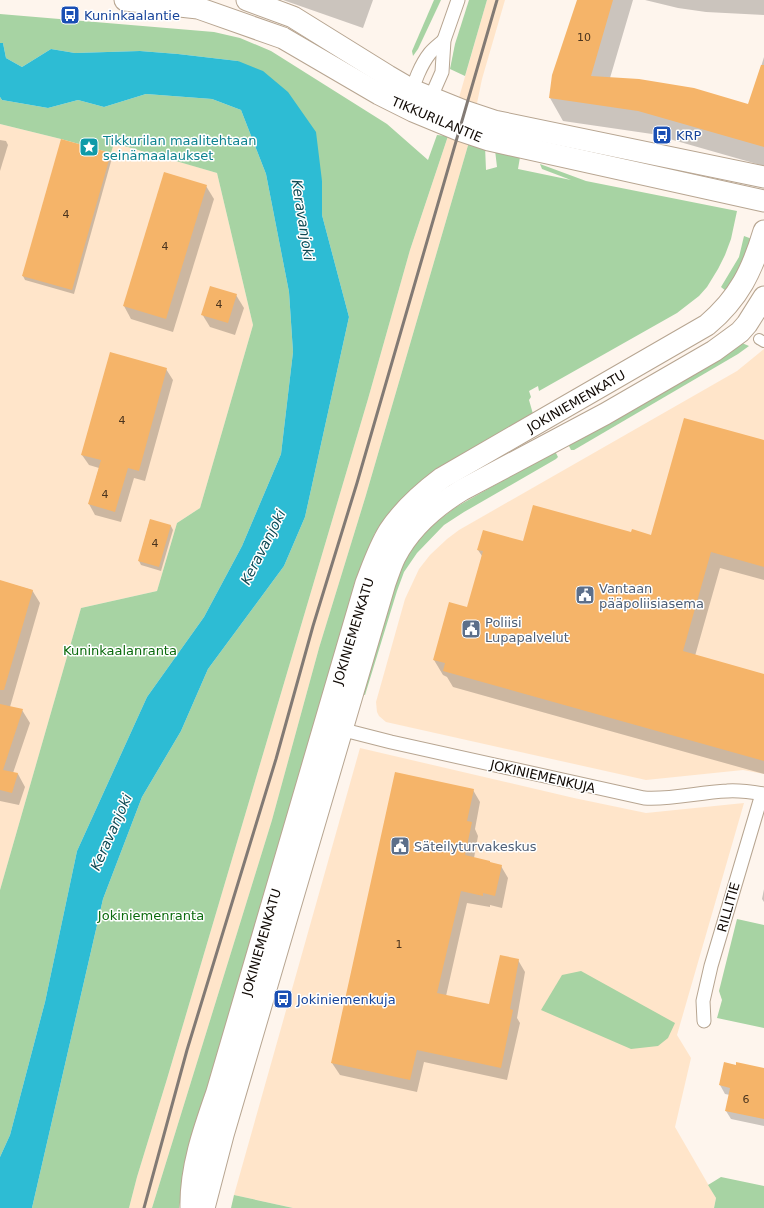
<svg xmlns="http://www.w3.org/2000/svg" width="764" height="1208" font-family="'DejaVu Sans',sans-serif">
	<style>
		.built { fill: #ffe5ca }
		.green { fill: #a7d3a3 }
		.water { fill: #2dbcd4 }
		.shadow { fill: #0003 }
		.building { fill: #f5b469 }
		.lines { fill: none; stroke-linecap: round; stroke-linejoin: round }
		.pedestrian-casing { stroke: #b7a591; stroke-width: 12 }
		.minor-casing { stroke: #b7a591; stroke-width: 15 }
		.primary-casing { stroke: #b7a591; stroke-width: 23 }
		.pedestrian { stroke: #fff; stroke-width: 10 }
		.minor { stroke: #fff; stroke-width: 13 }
		.primary { stroke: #fff; stroke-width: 21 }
		.rail { stroke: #827a74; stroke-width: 3 }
		.labels { text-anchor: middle; stroke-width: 3; stroke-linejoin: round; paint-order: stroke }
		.number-label { font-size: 11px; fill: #4a341e }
		.transit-label { font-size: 13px; fill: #164399; stroke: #fff; text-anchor: start }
		.street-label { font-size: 13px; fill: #110a05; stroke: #fff }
		.culture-label { font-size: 13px; fill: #0d838f; stroke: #fff; text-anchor: start }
		.service-label { font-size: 13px; fill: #4e5e75; stroke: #fff; text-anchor: start }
		.park-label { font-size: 13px; fill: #0a6a0c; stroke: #fff }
		.water-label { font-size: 14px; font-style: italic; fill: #0d4953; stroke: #fff }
	</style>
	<rect width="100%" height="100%" fill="#fef5ed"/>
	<g class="built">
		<path d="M 487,0 L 505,0 L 482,79 L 469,142 L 366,495 L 319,648 L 272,820 L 152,1208 L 129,1208 L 137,1177 L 167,1079 L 368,399 L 410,250 L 448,136 Z"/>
		<path d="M 0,124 L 61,139 L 111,153 L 113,142 L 217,173 L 253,325 L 200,508 L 177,523 L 157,591 L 81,608 L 0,890 Z"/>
		<path d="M 764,349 L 764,774 L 743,770 L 646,780 L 386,722 L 379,716 L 377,712 L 376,702 L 405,599 L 419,569 L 430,555 L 447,539 L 459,530 L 737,371 Z"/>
		<path d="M 360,748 L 574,798 L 646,813 L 744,803 L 677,1035 L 691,1058 L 675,1127 L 716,1198 L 714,1208 L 293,1208 L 234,1195 Z"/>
	</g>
	<g class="green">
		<path d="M 434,0 L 441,0 L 418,49 L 413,56 L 412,51 Z"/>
		<path d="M 469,0 L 487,0 L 465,76 L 450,69 L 455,44 Z"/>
		<path d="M 0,14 L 214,32 L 240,38 L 271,51 L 387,124 L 428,160 L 437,135 L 448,136 L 410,250 L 368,399 L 167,1079 L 137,1177 L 129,1208 L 32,1208 L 103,899 L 142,797 L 181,731 L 208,669 L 284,566 L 305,517 L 349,317 L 322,215 L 322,181 L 238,61 L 178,54 L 140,51 L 75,53 L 51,49 L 22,67 L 6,58 L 3,43 L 0,43 Z"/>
		<path d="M 146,94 L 212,99 L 241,110 L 266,174 L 289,292 L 293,352 L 281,454 L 242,546 L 204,617 L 147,697 L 77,851 L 45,1002 L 10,1135 L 0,1157 L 0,890 L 81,608 L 157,591 L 177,523 L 200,508 L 253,325 L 217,173 L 114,143 L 111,153 L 61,139 L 0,124 L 0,97 L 2,100 L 48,108 L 78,100 L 104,107 Z"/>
		<path d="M 469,142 L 485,146 L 486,170 L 497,167 L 495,150 L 520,157 L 518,169 L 571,180 L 542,169 L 540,164 L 586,181 L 737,211 L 731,239 L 725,255 L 718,269 L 707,287 L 699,296 L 677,313 L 539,391 L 538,386 L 529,391 L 531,397 L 529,400 L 533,414 L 385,519 L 375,533 L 363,562 L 321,700 L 184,1181 L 179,1208 L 152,1208 L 272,820 L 319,648 L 366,495 Z"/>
		<path d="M 744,236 L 752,239 L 743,264 L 726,291 L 721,287 L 739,257 Z"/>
		<path d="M 742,343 L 749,346 L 738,354 L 574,450 L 571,450 L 568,444 Z"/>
		<path d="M 555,451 L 558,457 L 556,459 L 464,512 L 444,525 L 417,553 L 404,572 L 397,591 L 365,695 L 359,693 L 386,601 L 412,545 L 431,526 L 456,507 Z"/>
		<path d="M 737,919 L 764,925 L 764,1028 L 717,1018 L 722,1000 L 719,991 Z"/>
		<path d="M 581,971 L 675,1023 L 668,1038 L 658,1046 L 631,1049 L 541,1010 L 562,975 Z"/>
		<path d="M 721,1177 L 764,1186 L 764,1208 L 714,1208 L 716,1198 L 708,1185 Z"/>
		<path d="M 234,1195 L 293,1208 L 231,1208 Z"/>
	</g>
	<path class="water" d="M 0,43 L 3,43 L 6,58 L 22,67 L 51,49 L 75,53 L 140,51 L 178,54 L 238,61 L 263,71 L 288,92 L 316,132 L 322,181 L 322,215 L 349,317 L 305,517 L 284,566 L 208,669 L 181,731 L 142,797 L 103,899 L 32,1208 L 0,1208 L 0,1157 L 10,1135 L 45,1002 L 77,851 L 147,697 L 204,617 L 242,546 L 281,454 L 293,352 L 289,292 L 266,174 L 241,110 L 212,99 L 146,94 L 104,107 L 78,100 L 48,108 L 2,100 L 0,97 Z"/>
	<g class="shadow">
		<path d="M 283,0 L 373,0 L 363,28 Z"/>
		<path d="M 578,0 L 633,0 L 610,78 L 749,106 L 764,57 L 764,166 L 652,134 L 563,121 L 550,98 Z"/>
		<path d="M 645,0 L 764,0 L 764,15 L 706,12 L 678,8 Z"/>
		<path d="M 0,140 L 6,141 L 8,145 L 0,171 Z"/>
		<path d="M 110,154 L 112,158 L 74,294 L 25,280 L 23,276 Z"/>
		<path d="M 206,186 L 214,199 L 173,332 L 131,319 L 124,306 Z"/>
		<path d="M 236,295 L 244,308 L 235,335 L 210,327 L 202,314 Z"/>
		<path d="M 166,369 L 173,380 L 145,481 L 134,478 L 121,522 L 95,515 L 89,504 L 99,468 L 89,465 L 82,455 Z"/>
		<path d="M 764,441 L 764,580 L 720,568 L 695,656 L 764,675 L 764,774 L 453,687 L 447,677 L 443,675 L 434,660 L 468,608 L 482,556 L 478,550 L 524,542 L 632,534 L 652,536 Z"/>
		<path d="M 150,520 L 171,526 L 173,530 L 161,571 L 141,565 L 139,561 Z"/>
		<path d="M 0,581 L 32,590 L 40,603 L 10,707 L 22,710 L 30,723 L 13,773 L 18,774 L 25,787 L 19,805 L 0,801 L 0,803 Z"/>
		<path d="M 473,790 L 480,802 L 475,829 L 478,836 L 474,858 L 501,866 L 508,878 L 502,908 L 490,905 L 490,907 L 467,903 L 446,996 L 490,1006 L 518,960 L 525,972 L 517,1018 L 520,1023 L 507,1080 L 424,1062 L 417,1092 L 340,1075 L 332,1063 Z"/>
		<path d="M 764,889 L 764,902 L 762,899 Z"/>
		<path d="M 764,1069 L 764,1126 L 731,1119 L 726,1111 L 730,1095 L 725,1094 L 720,1085 Z"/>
	</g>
	<g class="building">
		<path d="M 577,0 L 613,0 L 591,76 L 639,79 L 694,88 L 748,104 L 761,65 L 764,65 L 764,147 L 638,111 L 549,98 L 552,75 Z"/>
		<path d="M 61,139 L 111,153 L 72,290 L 22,276 Z"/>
		<path d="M 164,172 L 207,185 L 166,319 L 123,306 Z"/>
		<path d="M 210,286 L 237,294 L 228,323 L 201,315 Z"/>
		<path d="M 110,352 L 167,368 L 139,471 L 128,468 L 115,512 L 88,504 L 101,460 L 81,455 Z"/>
		<path d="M 684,418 L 764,440 L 764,567 L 711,552 L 683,651 L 764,674 L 764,761 L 443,671 L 445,663 L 433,660 L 449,602 L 467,607 L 483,551 L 477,550 L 483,530 L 523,541 L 533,505 L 631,532 L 632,529 L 651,535 Z"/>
		<path d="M 150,519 L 171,525 L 159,567 L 138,561 Z"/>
		<path d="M 0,580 L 33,590 L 4,690 L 0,690 Z"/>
		<path d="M 0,704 L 23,709 L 3,770 L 18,773 L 12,793 L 0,790 Z"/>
		<path d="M 395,772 L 474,789 L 467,821 L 472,822 L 465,855 L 490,861 L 490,862 L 502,865 L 495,896 L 483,893 L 483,896 L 461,891 L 437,993 L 489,1004 L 500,955 L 519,959 L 510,1009 L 513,1010 L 501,1068 L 417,1050 L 410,1080 L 331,1063 Z"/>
		<path d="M 724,1062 L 736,1065 L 736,1062 L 764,1068 L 764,1119 L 725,1111 L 730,1088 L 719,1085 Z"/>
	</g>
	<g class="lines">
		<defs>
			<path id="pedestrian" d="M 759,339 L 764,342"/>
			<g id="minor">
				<path d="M 412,97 C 412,84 422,63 430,53 C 434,48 440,44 444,40"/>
				<path d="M 425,101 L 431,97 L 442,72 L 444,40 L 458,0"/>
				<path d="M 336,728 L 391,742 L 644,798 C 672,800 699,792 727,791 C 740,790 752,792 764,794"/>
				<path d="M 704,1021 L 703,1001 L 711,966 L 762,794"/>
			</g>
			<g id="primary">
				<path d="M 125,0 L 198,8 L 283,38 L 379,94 L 413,111 L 459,130 L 489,140 L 764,201"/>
				<path d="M 247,0 L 293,17 L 388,76 L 412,90 L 464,111 L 494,121 L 764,177"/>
				<path d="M 191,1208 C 190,1168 204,1129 217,1092 L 366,583 C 373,565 379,547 389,531 C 403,510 422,493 442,478 L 707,325 C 739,298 752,271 764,231"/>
				<path d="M 204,1208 L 223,1135 L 385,583 C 388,575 391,565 395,557 C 410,528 434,507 462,490 L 605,414 L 714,351 L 740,332 L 747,324 L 764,297"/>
			</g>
		</defs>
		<use href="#pedestrian" class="pedestrian-casing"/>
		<use href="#minor" class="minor-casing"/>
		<use href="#primary" class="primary-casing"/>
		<use href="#pedestrian" class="pedestrian"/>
		<use href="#minor" class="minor"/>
		<use href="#primary" class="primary"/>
		<path class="rail" d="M 144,1208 L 187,1050 L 276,759 L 313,626 L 357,483 L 497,0"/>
	</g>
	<defs>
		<symbol id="bus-square" viewBox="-11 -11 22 22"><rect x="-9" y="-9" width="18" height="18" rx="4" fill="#1a4fb4" stroke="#fff"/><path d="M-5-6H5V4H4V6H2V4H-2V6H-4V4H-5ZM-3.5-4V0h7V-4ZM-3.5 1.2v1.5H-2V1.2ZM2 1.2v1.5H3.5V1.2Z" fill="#fff"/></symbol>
		<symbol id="sight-square" viewBox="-11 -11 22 22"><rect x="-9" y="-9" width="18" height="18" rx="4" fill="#0f9aa8" stroke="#fff"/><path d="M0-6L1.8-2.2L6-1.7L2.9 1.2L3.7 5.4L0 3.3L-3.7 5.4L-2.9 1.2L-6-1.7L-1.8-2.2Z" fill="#fff"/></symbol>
		<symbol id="civic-square" viewBox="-11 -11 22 22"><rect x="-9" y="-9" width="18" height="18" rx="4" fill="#5c6f8a" stroke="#fff"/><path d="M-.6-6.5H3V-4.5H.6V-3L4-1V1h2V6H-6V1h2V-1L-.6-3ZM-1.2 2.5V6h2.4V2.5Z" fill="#fff"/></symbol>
	</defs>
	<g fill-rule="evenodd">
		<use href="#bus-square" x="59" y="4" width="22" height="22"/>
		<use href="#bus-square" x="651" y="124" width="22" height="22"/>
		<use href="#sight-square" x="78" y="136" width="22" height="22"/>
		<use href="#civic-square" x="574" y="584" width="22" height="22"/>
		<use href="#civic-square" x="460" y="618" width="22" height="22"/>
		<use href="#civic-square" x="389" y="835" width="22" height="22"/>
		<use href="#bus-square" x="272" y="988" width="22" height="22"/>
	</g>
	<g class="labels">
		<g class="number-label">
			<text x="584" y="41">10</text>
			<text x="66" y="218">4</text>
			<text x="165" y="250">4</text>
			<text x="219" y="308">4</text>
			<text x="122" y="424">4</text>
			<text x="105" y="498">4</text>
			<text x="155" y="547">4</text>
			<text x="399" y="948">1</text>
			<text x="746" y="1103">6</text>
		</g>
		<g class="transit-label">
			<text x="84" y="20">Kuninkaalantie</text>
			<text x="676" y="140">KRP</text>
			<text x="297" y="1004">Jokiniemenkuja</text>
		</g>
		<g class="street-label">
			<text transform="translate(437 119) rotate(23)" y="5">TIKKURILANTIE</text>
			<text transform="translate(576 401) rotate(-30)" y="5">JOKINIEMENKATU</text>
			<text transform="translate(353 631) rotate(-73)" y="5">JOKINIEMENKATU</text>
			<text transform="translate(543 776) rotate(13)" y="5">JOKINIEMENKUJA</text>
			<text transform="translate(728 907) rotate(-74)" y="5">RILLITIE</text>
			<text transform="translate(261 942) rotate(-74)" y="5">JOKINIEMENKATU</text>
		</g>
		<g class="culture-label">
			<text x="103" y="145">Tikkurilan maalitehtaan<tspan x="103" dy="15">seinämaalaukset</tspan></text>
		</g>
		<g class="service-label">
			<text x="599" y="593">Vantaan<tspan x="599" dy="15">pääpoliisiasema</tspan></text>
			<text x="485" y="627">Poliisi<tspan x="485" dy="15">Lupapalvelut</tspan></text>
			<text x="414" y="851">Säteilyturvakeskus</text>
		</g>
		<g class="park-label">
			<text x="120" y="655">Kuninkaalanranta</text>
			<text x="151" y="920">Jokiniemenranta</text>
		</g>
		<g class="water-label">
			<text transform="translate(303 220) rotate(81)" y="5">Keravanjoki</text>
			<text transform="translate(263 547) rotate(-63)" y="5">Keravanjoki</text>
			<text transform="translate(111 832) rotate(-66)" y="5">Keravanjoki</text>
		</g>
	</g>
</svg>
